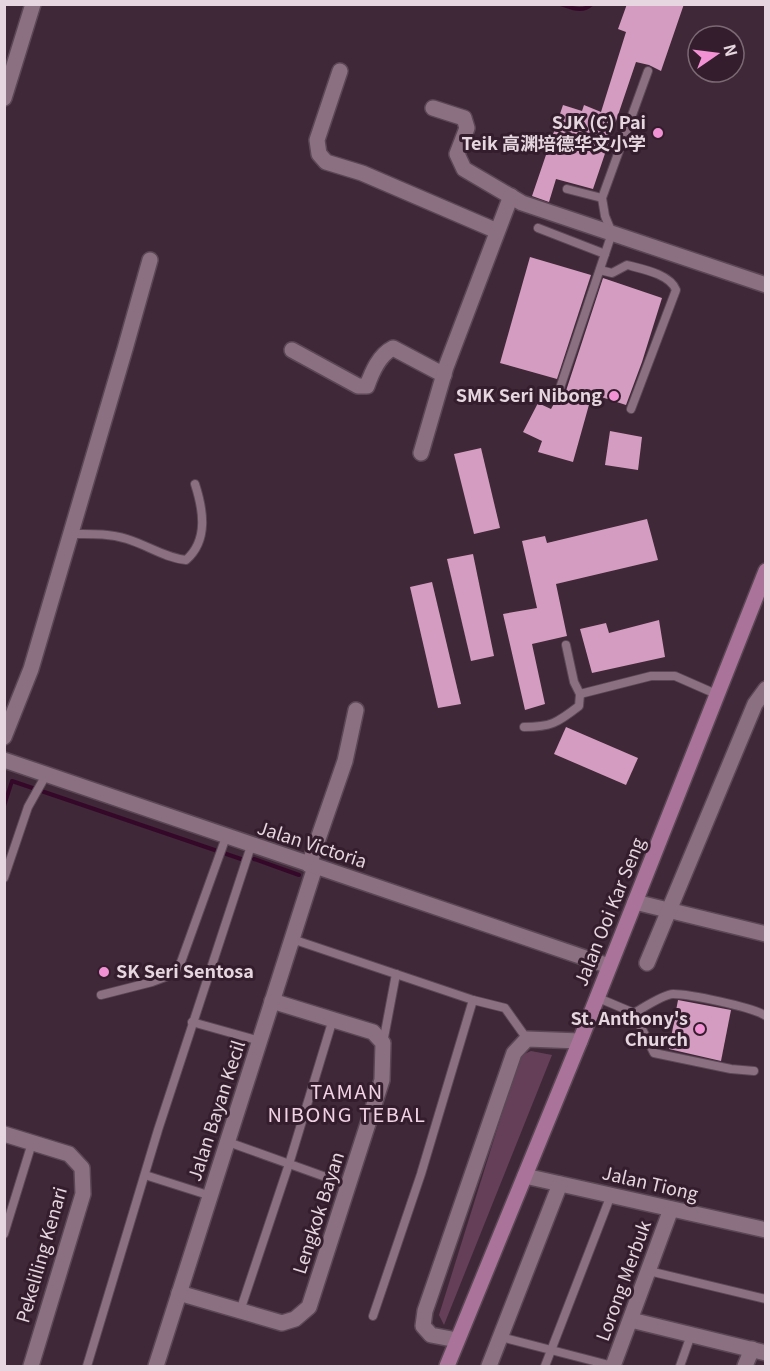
<svg xmlns="http://www.w3.org/2000/svg" width="770" height="1371" font-family="Georgia,'Noto Sans SC',serif">
	<style>
		.green { fill: #653f58 }
		.lines { fill: none; stroke-linecap: round; stroke-linejoin: round }
		.stream { stroke: #35082a; stroke-width: 4 }
		.building { fill: #d59cc1 }
		.service-casing { stroke: #5b4755; stroke-width: 10 }
		.minor-casing { stroke: #5b4755; stroke-width: 18 }
		.tertiary-casing { stroke: #5b4755; stroke-width: 18 }
		.secondary-casing { stroke: #5b4755; stroke-width: 18 }
		.service { stroke: #8b7081; stroke-width: 8 }
		.minor { stroke: #8b7081; stroke-width: 15 }
		.tertiary { stroke: #8b7081; stroke-width: 15 }
		.secondary { stroke: #aa7399; stroke-width: 15 }
		.poi-dot { fill: #f391d5; stroke: #341e2d; stroke-width: 2 }
		.labels { text-anchor: middle; stroke-width: 6; stroke-linejoin: round; paint-order: stroke }
		.poi-label { font-size: 18px; font-weight: bold; fill: #e6d6e0; stroke: #341e2d; text-anchor: end }
		.street-label { font-size: 18px; fill: #e6d6e0; stroke: #341e2d }
		.neighbourhood-label { font-size: 20px; letter-spacing: 1.5px; fill: #f2d3e6; stroke: #341e2d }
	</style>
	<rect width="100%" height="100%" fill="#3f2837"/>
	<path class="green" d="M 531,1051 L 552,1055 L 444,1325 L 439,1315 L 520,1056 Z"/>
	<g class="lines">
		<g class="stream">
			<path d="M 561,4 C 573,8 582,13 592,4"/>
			<path d="M 4,806 L 12,781 L 241,859"/>
			<path d="M 254,859 L 299,875"/>
		</g>
	</g>
	<g class="building">
		<path d="M 627,4 L 684,4 L 661,71 L 649,65 L 636,62 L 593,189 L 556,179 L 549,202 L 532,196 L 563,105 L 582,111 L 584,105 L 601,112 L 626,32 L 618,29 Z"/>
		<path d="M 530,257 L 591,275 L 557,379 L 500,363 Z"/>
		<path d="M 603,278 L 662,298 L 642,362 L 626,405 L 592,394 L 573,462 L 538,452 L 542,441 L 523,432 L 538,403 L 551,409 L 557,398 L 563,400 Z"/>
		<path d="M 610,431 L 642,437 L 638,470 L 605,465 Z"/>
		<path d="M 481,448 L 500,528 L 474,534 L 454,454 Z"/>
		<path d="M 647,519 L 658,560 L 556,584 L 567,636 L 532,644 L 545,704 L 525,710 L 503,614 L 537,608 L 522,541 L 545,536 L 547,543 Z"/>
		<path d="M 473,554 L 494,656 L 471,661 L 447,559 Z"/>
		<path d="M 432,582 L 461,704 L 438,708 L 410,587 Z"/>
		<path d="M 659,620 L 665,657 L 592,673 L 580,629 L 606,623 L 609,633 Z"/>
		<path d="M 566,727 L 638,758 L 626,785 L 554,754 Z"/>
		<path d="M 678,1000 L 731,1010 L 721,1061 L 669,1049 Z"/>
	</g>
	<g class="lines">
		<defs>
			<g id="service">
				<path d="M 567,189 L 602,198"/>
				<path d="M 538,228 L 605,254"/>
				<path d="M 600,270 L 612,273 L 627,265 C 642,269 670,274 676,290 L 631,409"/>
				<path d="M 559,391 L 612,233 L 605,216 L 602,198 L 648,71"/>
				<path d="M 71,534 C 90,534 108,533 127,539 C 147,545 165,558 186,560 C 209,540 203,509 195,484"/>
				<path d="M 566,645 L 574,682 L 580,694 L 651,676 L 675,676 L 716,694"/>
				<path d="M 524,727 C 551,727 557,723 579,706 L 580,694"/>
				<path d="M 4,878 L 28,807 L 46,775"/>
				<path d="M 292,939 L 473,1000 L 505,1008 L 527,1039"/>
				<path d="M 101,995 L 152,982 L 173,974 L 181,962 L 226,837"/>
				<path d="M 596,997 L 634,1013 C 643,1008 664,994 673,994 C 689,994 753,1007 766,1016"/>
				<path d="M 634,1013 L 654,1053 L 731,1069 L 754,1071"/>
				<path d="M 192,1022 L 260,1041"/>
				<path d="M 383,1043 L 396,974"/>
				<path d="M 228,1142 L 348,1185"/>
				<path d="M 145,1175 L 211,1196"/>
				<path d="M 4,1234 L 32,1143"/>
				<path d="M 649,1271 L 766,1299"/>
				<path d="M 240,1311 L 289,1164 L 333,1019"/>
				<path d="M 373,1316 L 421,1174 L 473,1000"/>
				<path d="M 501,1337 L 613,1366"/>
				<path d="M 87,1366 L 158,1130 L 251,846"/>
				<path d="M 545,1366 L 611,1195"/>
				<path d="M 680,1366 L 691,1335"/>
			</g>
			<g id="minor">
				<path d="M 340,71 L 317,140 L 319,154 L 326,162 L 362,173 L 497,231"/>
				<path d="M 4,98 L 33,4"/>
				<path d="M 433,108 L 464,118 L 467,128 L 457,154 L 464,169 L 522,203 L 766,285"/>
				<path d="M 292,350 L 358,386 L 367,386 C 372,372 379,355 393,348 L 444,375"/>
				<path d="M 421,453 L 446,367 L 511,196"/>
				<path d="M 4,737 L 31,669 L 125,349 L 150,260"/>
				<path d="M 309,865 L 345,761 L 356,710"/>
				<path d="M 635,902 L 766,934"/>
				<path d="M 647,963 L 755,704 L 766,689"/>
				<path d="M 4,1134 L 69,1154 L 82,1168 L 83,1194 L 31,1366"/>
				<path d="M 525,1176 L 766,1230"/>
				<path d="M 179,1293 L 282,1323 L 295,1319 L 309,1307 L 382,1080 L 383,1043 L 373,1032 L 272,1001"/>
				<path d="M 631,1320 L 766,1353"/>
				<path d="M 457,1340 L 431,1335 L 423,1326 L 425,1311 L 514,1053 L 527,1039 L 580,1041"/>
				<path d="M 156,1366 L 315,867"/>
				<path d="M 489,1366 L 560,1184"/>
				<path d="M 613,1366 L 671,1209"/>
				<path d="M 745,1366 L 752,1349"/>
			</g>
			<path id="tertiary" d="M 4,760 L 609,966"/>
			<path id="secondary" d="M 447,1366 L 580,1041 L 766,571"/>
		</defs>
		<use href="#service" class="service-casing"/>
		<use href="#minor" class="minor-casing"/>
		<use href="#tertiary" class="tertiary-casing"/>
		<use href="#secondary" class="secondary-casing"/>
		<use href="#service" class="service"/>
		<use href="#minor" class="minor"/>
		<use href="#tertiary" class="tertiary"/>
		<use href="#secondary" class="secondary"/>
	</g>
	<g class="poi-dot">
		<circle cx="658" cy="133" r="6"/>
		<circle cx="614" cy="396" r="6"/>
		<circle cx="104" cy="972" r="6"/>
		<circle cx="700" cy="1029" r="6"/>
	</g>
	<g class="labels">
		<g class="poi-label">
			<text x="646" y="129">SJK (C) Pai<tspan x="646" dy="21">Teik 高渊培德华文小学</tspan></text>
			<text x="602" y="402">SMK Seri Nibong</text>
			<text x="116" y="978" text-anchor="start">SK Seri Sentosa</text>
			<text x="688" y="1025">St. Anthony's<tspan x="688" dy="21">Church</tspan></text>
		</g>
		<g class="street-label">
			<text transform="translate(312 845) rotate(18)" y="6">Jalan Victoria</text>
			<text transform="translate(610 912) rotate(-68)" y="6">Jalan Ooi Kar Seng</text>
			<text transform="translate(217 1111) rotate(-72)" y="6">Jalan Bayan Kecil</text>
			<text transform="translate(650 1184) rotate(13)" y="6">Jalan Tiong</text>
			<text transform="translate(319 1213) rotate(-72)" y="6">Lengkok Bayan</text>
			<text transform="translate(42 1255) rotate(-74)" y="6">Pekeliling Kenari</text>
			<text transform="translate(624 1281) rotate(-70)" y="6">Lorong Merbuk</text>
		</g>
		<g class="neighbourhood-label">
			<text x="347" y="1099">TAMAN<tspan x="347" dy="23">NIBONG TEBAL</tspan></text>
		</g>
	</g>
	<rect width="770" height="1371" fill="none" stroke="#e6d6e0" stroke-width="12"/>
	<g transform="translate(716 54) rotate(76)"><circle r="28" fill="#341e2d" stroke="#7b6875" stroke-width="1.5"/>
	<path d="M0-4.5L10 22L0 15L-10 22Z" fill="#f391d5"/>
	<text y="-9" font-size="16" font-weight="bold" text-anchor="middle" fill="#e6d6e0">N</text>
	</g>
</svg>
